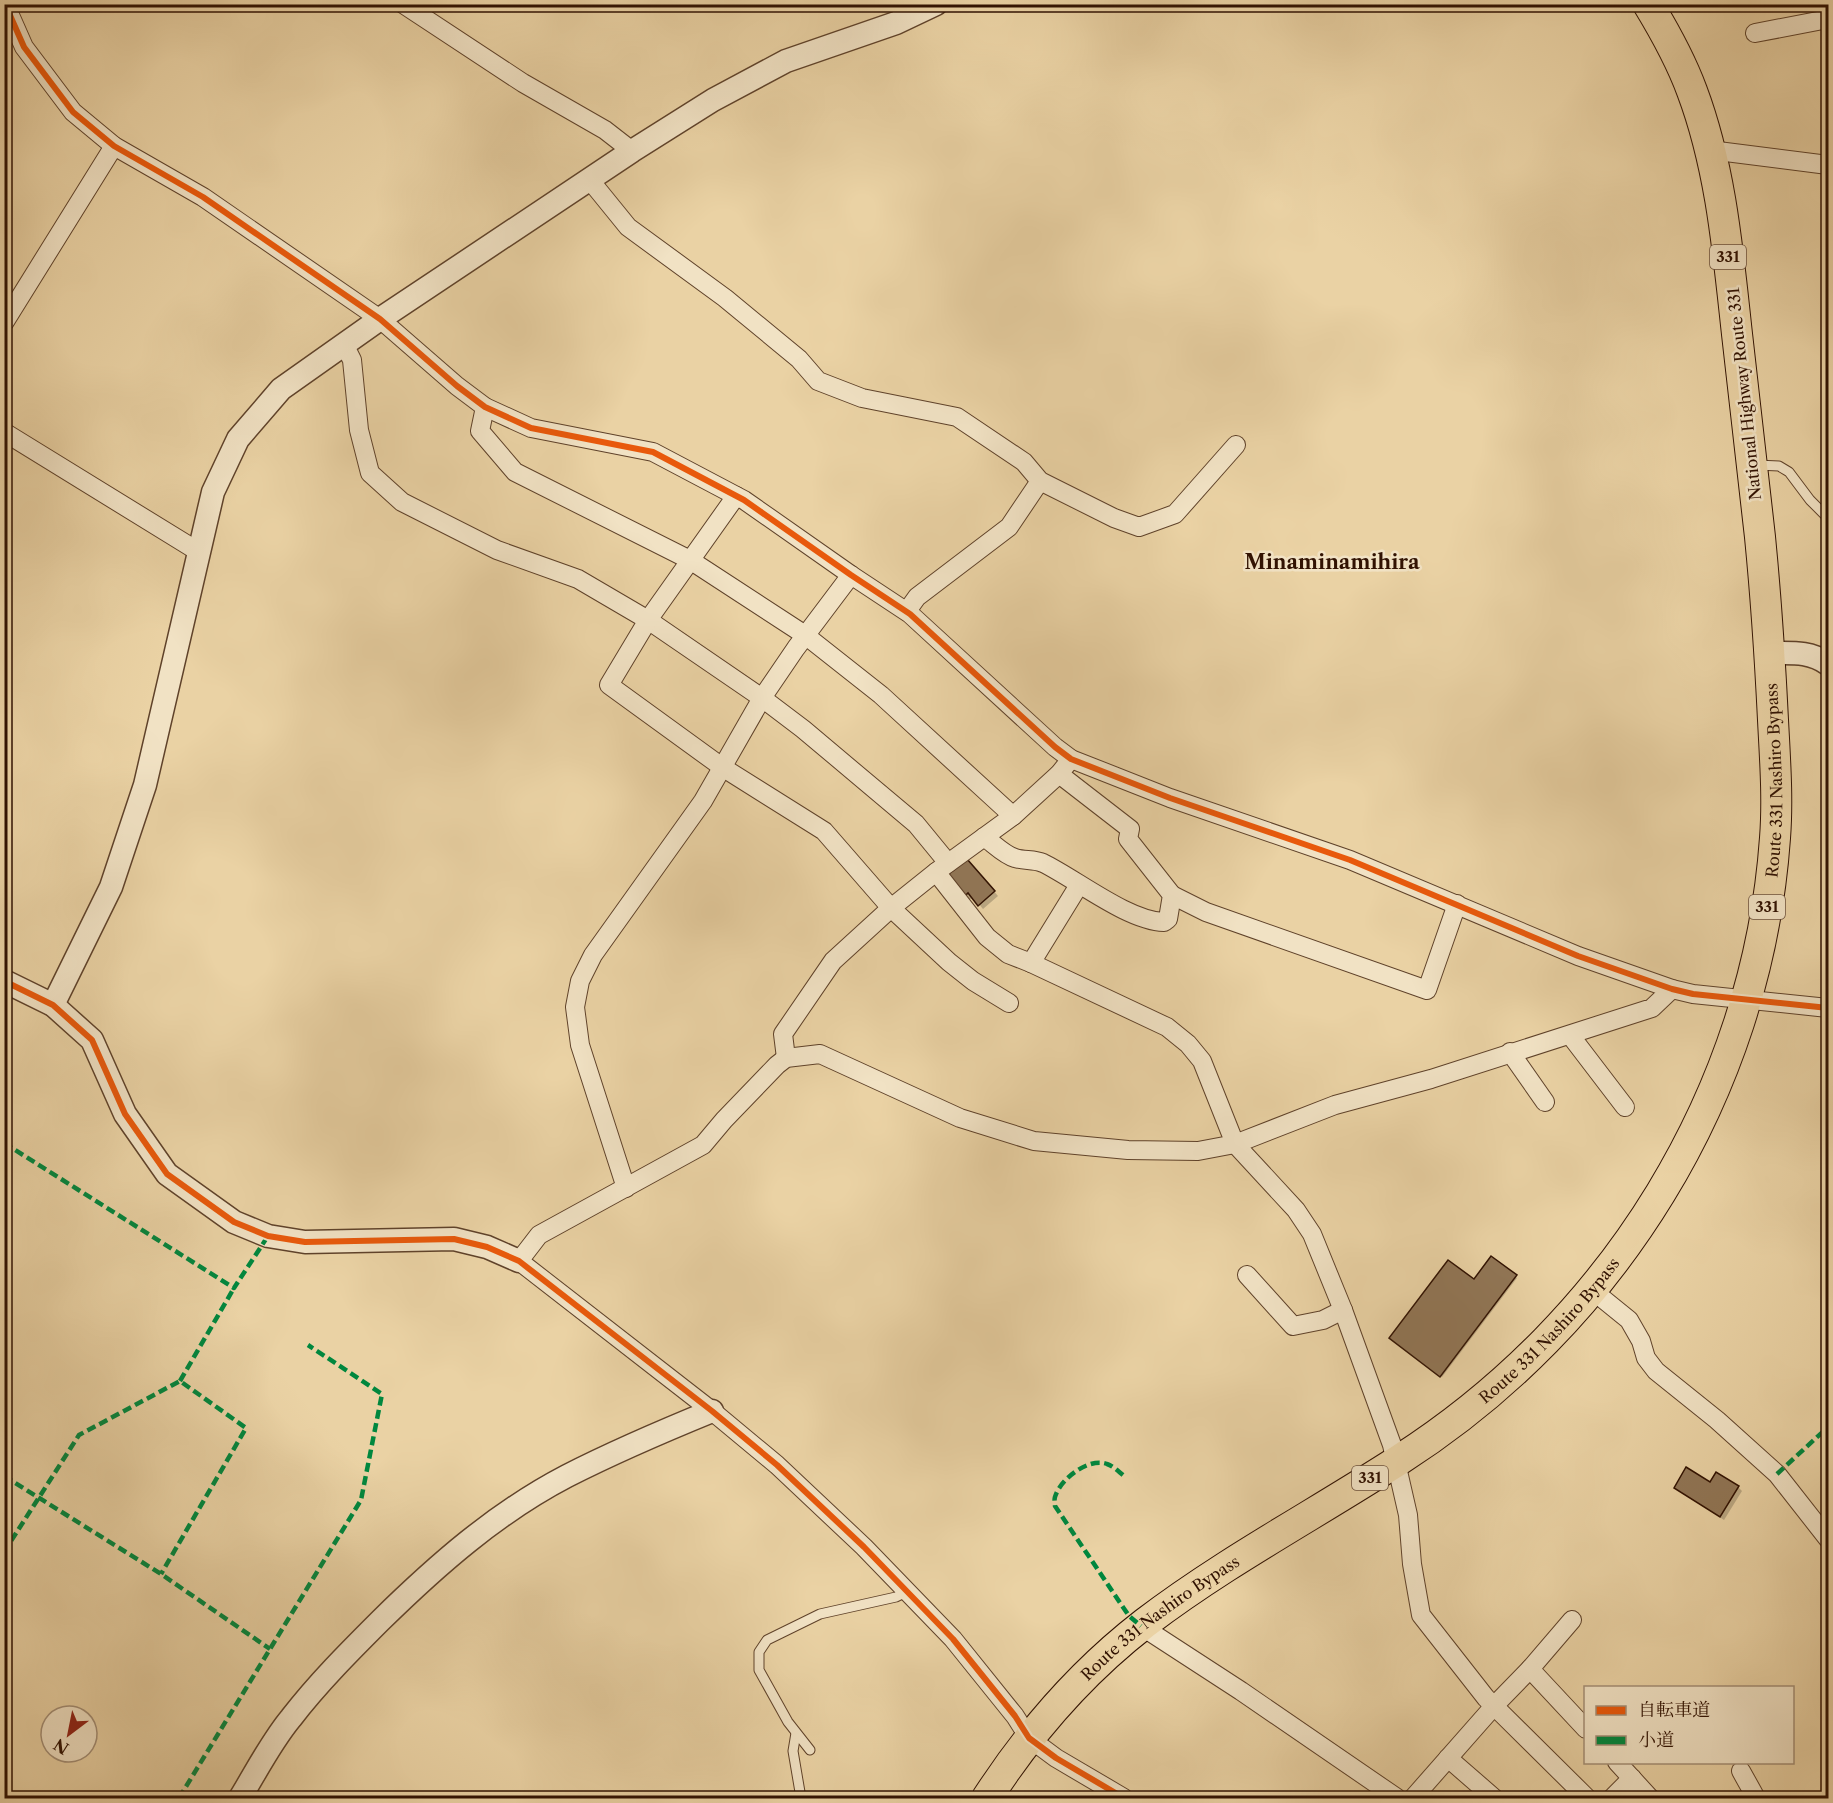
<svg xmlns="http://www.w3.org/2000/svg" width="1833" height="1803" font-family="'Libre Caslon Text','Noto Serif JP',serif">
	<style>
		.shadow { fill: #0003 }
		.building { fill: #917656; stroke: #311202; stroke-width: 1.5 }
		.lines { fill: none; stroke-linecap: round; stroke-linejoin: round }
		.service-casing { stroke: #5f422a; stroke-width: 11 }
		.minor-casing { stroke: #5f422a; stroke-width: 20 }
		.tertiary-casing { stroke: #5f422a; stroke-width: 25 }
		.trunk-casing { stroke: #311202; stroke-width: 32 }
		.service { stroke: #f1e2c4; stroke-width: 9 }
		.minor { stroke: #f1e2c4; stroke-width: 18 }
		.tertiary { stroke: #f1e2c4; stroke-width: 22 }
		.trunk { stroke: #ead2a4; stroke-width: 30 }
		.quiet { stroke: #00873e; stroke-width: 4.5; stroke-dasharray: 9 4.5; stroke-linecap: butt }
		.cycleway-casing { stroke: #f1e2c4; stroke-width: 10 }
		.cycleway { stroke: #e8590c; stroke-width: 6 }
		.labels { text-anchor: middle; stroke-width: 5; stroke-linejoin: round; paint-order: stroke }
		.shield { fill: #f1e2c4; stroke: #6b503c; stroke-width: 1.5 }
		.shield-label { font-size: 15px; font-weight: bold; fill: #311202 }
		.street-label { font-size: 16px; fill: #311202; stroke: #f1e2c4 }
		.quarter-label { font-size: 20px; font-weight: bold; fill: #311202; stroke: #f1e2c4 }
	</style>
	<rect width="100%" height="100%" fill="#ead2a4"/>
	<filter id="stains"><feTurbulence type="fractalNoise" baseFrequency=".00333" numOctaves="4"/><feColorMatrix values="0 0 0 0 .2 0 0 0 0 .09 0 0 0 0 .02 0 0 0 .5 -.17"/></filter>
	<radialGradient id="worn" r=".72"><stop offset=".6" stop-color="#630" stop-opacity="0"/><stop offset="1" stop-color="#630" stop-opacity=".3"/></radialGradient>
	<g class="shadow">
		<path d="M 971,865 L 998,896 L 983,909 L 973,897 L 968,901 L 964,897 Z"/>
		<path d="M 1491,1258 L 1517,1278 L 1442,1377 L 1391,1338 L 1474,1281 Z"/>
		<path d="M 1710,1484 L 1738,1487 L 1742,1491 L 1724,1520 L 1675,1488 Z"/>
	</g>
	<g class="building">
		<path d="M 967,859 L 995,891 L 978,906 L 968,893 L 963,898 L 945,877 Z"/>
		<path d="M 1491,1256 L 1517,1275 L 1440,1377 L 1389,1338 L 1448,1260 L 1474,1279 Z"/>
		<path d="M 1686,1467 L 1710,1482 L 1716,1472 L 1739,1486 L 1720,1517 L 1674,1488 Z"/>
	</g>
	<g class="lines">
		<defs>
			<g id="service">
				<path d="M 1757,465 L 1779,466 L 1789,472 L 1810,500 L 1828,518"/>
				<path d="M 796,1733 L 793,1751 L 801,1798"/>
				<path d="M 810,1750 L 788,1722 L 759,1670 L 759,1652 L 767,1640 L 820,1614 L 896,1597 L 908,1591"/>
			</g>
			<g id="minor">
				<path d="M 5,4 L 24,47 L 73,112 L 114,146 L 203,197 L 380,319 L 457,386 L 485,407 L 531,428 L 653,452 L 744,500 L 851,575 L 910,614 L 1055,747 L 1071,759 L 1170,798 L 1350,860 L 1578,956 L 1672,989 L 1693,994 L 1828,1008"/>
				<path d="M 403,4 L 523,83 L 605,130 L 632,151"/>
				<path d="M 1755,33 L 1828,19"/>
				<path d="M 1710,150 L 1828,165"/>
				<path d="M 589,179 L 628,227 L 725,298 L 799,359 L 818,381 L 862,398 L 957,417 L 1024,462 L 1040,481 L 1114,518 L 1139,527 L 1175,514 L 1236,445"/>
				<path d="M 4,323 L 114,146"/>
				<path d="M 344,344 L 352,360 L 359,430 L 370,473 L 402,502 L 497,550 L 578,579 L 648,620 L 762,698 L 803,729 L 916,824 L 948,863"/>
				<path d="M 485,407 L 480,431 L 515,472 L 690,560 L 805,635 L 881,695 L 1013,816"/>
				<path d="M 4,432 L 199,552"/>
				<path d="M 736,496 L 648,620 L 609,685 L 722,767 L 824,831 L 891,908 L 949,962 L 973,981 L 1009,1003"/>
				<path d="M 907,611 L 917,597 L 1009,527 L 1040,481"/>
				<path d="M 984,837 C 993,843 1004,855 1015,858 C 1024,861 1034,859 1043,863 C 1076,879 1128,921 1164,922 L 1168,919 L 1172,895 L 1128,839 L 1130,829 L 1059,774"/>
				<path d="M 936,872 L 987,937 L 1008,954 L 1031,963 L 1167,1027 L 1188,1044 L 1202,1061 L 1235,1144 L 1296,1210 L 1312,1234 L 1343,1310 L 1392,1445 L 1408,1515 L 1412,1564 L 1421,1615 L 1486,1698 L 1587,1798"/>
				<path d="M 1172,895 L 1206,912 L 1427,990 L 1457,904"/>
				<path d="M 1031,963 L 1079,885"/>
				<path d="M 1570,1035 L 1625,1107"/>
				<path d="M 1510,1052 L 1545,1102"/>
				<path d="M 786,1058 L 783,1034 L 833,961 L 891,908 L 936,872 L 1013,816 L 1059,774 L 1071,759"/>
				<path d="M 626,1188 L 580,1045 L 575,1007 L 580,981 L 593,955 L 703,801 L 762,698 L 796,648 L 851,575"/>
				<path d="M 1247,1275 L 1293,1326 L 1323,1320 L 1343,1310"/>
				<path d="M 1592,1290 L 1629,1320 L 1641,1341 L 1646,1358 L 1656,1371 L 1717,1420 L 1777,1474 L 1828,1539"/>
				<path d="M 1572,1620 L 1530,1669 L 1586,1729"/>
				<path d="M 1141,1626 L 1241,1691 L 1397,1798"/>
				<path d="M 1448,1758 L 1494,1798"/>
				<path d="M 1617,1762 L 1650,1798"/>
				<path d="M 1741,1771 L 1756,1798"/>
				<path d="M 1124,1798 L 1056,1758 L 1029,1738 L 1015,1716 L 953,1639 L 864,1547 L 777,1465 L 712,1411 L 519,1261 L 539,1235 L 703,1145 L 724,1120 L 777,1065 L 786,1058 L 820,1054 L 960,1118 L 1034,1141 L 1128,1150 L 1198,1151 L 1235,1144 L 1335,1105 L 1431,1079 L 1652,1008 L 1672,989"/>
				<path d="M 1413,1798 L 1494,1706 L 1530,1669"/>
				<path d="M 1612,1798 L 1632,1778"/>
			</g>
			<g id="tertiary">
				<path d="M 1771,653 C 1792,653 1810,651 1828,664"/>
				<path d="M 4,981 L 53,1005 L 92,1040 L 125,1114 L 167,1174 L 234,1222 L 268,1236 L 305,1242 L 454,1239 L 487,1247 L 519,1261"/>
				<path d="M 53,1005 L 111,887 L 145,785 L 213,492 L 238,439 L 281,389 L 380,319 L 632,151 L 713,100 L 786,61 L 896,23 L 936,4"/>
				<path d="M 240,1798 C 256,1772 271,1742 291,1718 C 318,1683 349,1652 380,1621 C 437,1565 496,1513 567,1476 C 614,1452 663,1431 712,1411"/>
			</g>
			<g id="trunk">
				<path id="s1" d="M 987,1798 C 1029,1733 1083,1671 1145,1623 C 1225,1562 1314,1515 1399,1460 C 1613,1323 1757,1093 1775,838 C 1778,799 1775,759 1773,720 C 1770,659 1766,598 1760,537 C 1752,469 1745,402 1737,334 C 1728,252 1721,168 1692,91 C 1681,61 1665,32 1648,4"/>
			</g>
		</defs>
		<use href="#service" class="service-casing"/>
		<use href="#minor" class="minor-casing"/>
		<use href="#tertiary" class="tertiary-casing"/>
		<use href="#trunk" class="trunk-casing"/>
		<use href="#service" class="service"/>
		<use href="#minor" class="minor"/>
		<use href="#tertiary" class="tertiary"/>
		<use href="#trunk" class="trunk"/>
		<g class="quiet">
			<path d="M 4,1143 L 234,1288 L 268,1236"/>
			<path d="M 180,1381 L 234,1288"/>
			<path d="M 1777,1474 L 1828,1427"/>
			<path d="M 1123,1475 C 1118,1471 1113,1466 1107,1464 C 1089,1457 1060,1479 1055,1497 C 1054,1500 1055,1503 1055,1506 L 1129,1616 L 1141,1626"/>
			<path d="M 4,1476 L 161,1574 L 270,1649"/>
			<path d="M 4,1552 L 79,1435 L 180,1381 L 246,1428 L 161,1574"/>
			<path d="M 179,1798 L 361,1500 L 382,1394 L 308,1345"/>
		</g>
		<defs>
			<g id="cycleway">
				<path d="M 5,4 L 24,47 L 73,112 L 114,146 L 203,197 L 380,319 L 457,386 L 485,407 L 531,428 L 653,452 L 744,500 L 851,575 L 910,614 L 1055,747 L 1071,759 L 1170,798 L 1350,860 L 1578,956 L 1672,989 L 1693,994 L 1828,1008"/>
				<path d="M 4,981 L 53,1005 L 92,1040 L 125,1114 L 167,1174 L 234,1222 L 268,1236 L 305,1242 L 454,1239 L 487,1247 L 519,1261 L 712,1411 L 777,1465 L 864,1547 L 953,1639 L 1015,1716 L 1029,1738 L 1056,1758 L 1124,1798"/>
			</g>
		</defs>
		<use href="#cycleway" class="cycleway-casing"/>
		<use href="#cycleway" class="cycleway"/>
	</g>
	<g class="labels">
		<g class="shield">
			<rect x="1710" y="245" width="36" height="24" rx="4.5"/>
			<rect x="1749" y="895" width="36" height="24" rx="4.5"/>
			<rect x="1352" y="1466" width="36" height="24" rx="4.5"/>
		</g>
		<g class="shield-label">
			<text x="1728" y="262">331</text>
			<text x="1767" y="912">331</text>
			<text x="1370" y="1483">331</text>
		</g>
		<g class="street-label">
			<text transform="translate(1744 394) rotate(-96)" y="6">National Highway Route 331</text>
			<text dy="6" stroke="none"><textPath href="#s1" startOffset="1350">Route 331 Nashiro Bypass</textPath></text>
			<text dy="6" stroke="none"><textPath href="#s1" startOffset="738">Route 331 Nashiro Bypass</textPath></text>
			<text dy="6" stroke="none"><textPath href="#s1" startOffset="252">Route 331 Nashiro Bypass</textPath></text>
		</g>
		<g class="quarter-label">
			<text x="1332" y="569">Minaminamihira</text>
		</g>
	</g>
	<rect width="1833" height="1803" fill="none" stroke="#ead2a4" stroke-width="24"/>
	<rect x="6" y="6" width="1821" height="1791" fill="none" stroke="#311202" stroke-width="3"/>
	<rect x="12" y="12" width="1809" height="1779" fill="none" stroke="#311202" stroke-width="1.5"/>
	<rect x="1584" y="1686" width="210" height="78" fill="#f1e2c4" stroke="#a48f76" stroke-width="1.5"/>
	<rect x="1596" y="1706" width="30" height="9" fill="#e8590c" stroke="#a48f76" stroke-width="1.5"/>
	<text x="1638" y="1716" font-size="18" fill="#311202">自転車道</text>
	<rect x="1596" y="1736" width="30" height="9" fill="#00873e" stroke="#a48f76" stroke-width="1.5"/>
	<text x="1638" y="1746" font-size="18" fill="#311202">小道</text>
	<g transform="translate(69 1734) rotate(212)"><circle r="28" fill="#f1e2c4" stroke="#a48f76" stroke-width="1.5"/>
	<path d="M0-4.5L10 22L0 15L-10 22Z" fill="#8f2418"/>
	<text y="-9" font-size="16" font-weight="bold" text-anchor="middle" fill="#311202">N</text>
	</g>
	<rect width="100%" height="100%" filter="url(#stains)"/>
	<rect width="100%" height="100%" fill="url(#worn)"/>
</svg>
